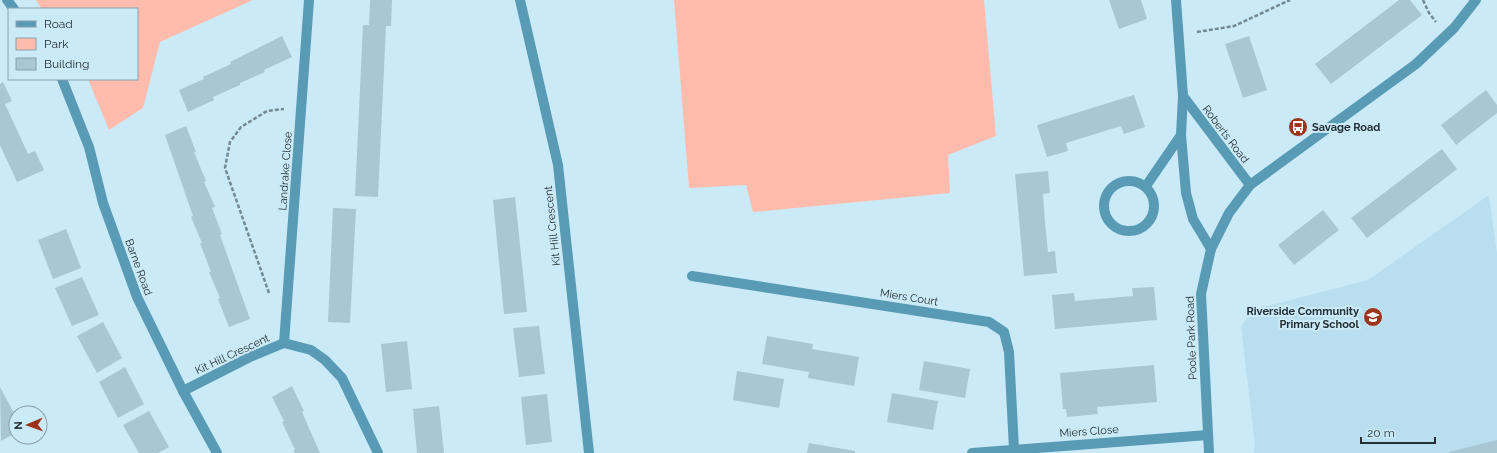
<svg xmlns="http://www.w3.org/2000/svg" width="1497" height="453" font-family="Raleway,sans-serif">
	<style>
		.built { fill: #b8deef }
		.green { fill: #ffbcac }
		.building { fill: #a8c6d3 }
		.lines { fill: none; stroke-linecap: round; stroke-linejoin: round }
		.path { stroke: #748992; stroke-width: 2.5; stroke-dasharray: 4 2; stroke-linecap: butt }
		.minor { stroke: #599bb5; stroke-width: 10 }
		.labels { text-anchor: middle; stroke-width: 4; stroke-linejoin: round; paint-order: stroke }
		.poi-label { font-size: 11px; font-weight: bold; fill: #232f34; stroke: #cbeaf7; text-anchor: start }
		.street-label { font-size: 11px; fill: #232f34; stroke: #cbeaf7 }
	</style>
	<rect width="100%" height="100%" fill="#cbeaf7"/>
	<path class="built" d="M 1489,195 L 1497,254 L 1497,453 L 1254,453 L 1255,445 L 1241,326 L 1255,309 L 1368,280 Z"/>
	<g class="green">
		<path d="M 36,0 L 253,0 L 160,42 L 143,108 L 109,130 L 88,79 L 137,79 L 137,9 L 42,9 Z"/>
		<path d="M 674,0 L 984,0 L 996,136 L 948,155 L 950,193 L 753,212 L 746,185 L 689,188 Z"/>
	</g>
	<g class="building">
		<path d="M 370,0 L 392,0 L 391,26 L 386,26 L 378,197 L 355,196 L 363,25 L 369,25 Z"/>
		<path d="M 1109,0 L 1141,0 L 1147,19 L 1119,29 Z"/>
		<path d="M 1399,0 L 1410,0 L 1422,15 L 1331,84 L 1315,64 Z"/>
		<path d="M 282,36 L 292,57 L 264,70 L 265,72 L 240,83 L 240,85 L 213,97 L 214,100 L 188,112 L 179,90 L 204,79 L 203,77 L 231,64 L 230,62 Z"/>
		<path d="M 1249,36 L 1267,90 L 1243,98 L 1225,44 Z"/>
		<path d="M 3,82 L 12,101 L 5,104 L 28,154 L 35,151 L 44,170 L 17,182 L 0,145 L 0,84 Z"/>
		<path d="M 1486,90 L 1497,105 L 1497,113 L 1456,145 L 1441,125 Z"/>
		<path d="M 1134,95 L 1145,127 L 1124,134 L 1121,126 L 1066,143 L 1068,151 L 1047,157 L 1037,125 Z"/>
		<path d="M 186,126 L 196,152 L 194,152 L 206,181 L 204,182 L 215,207 L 212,208 L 222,234 L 220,235 L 250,319 L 229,327 L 218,299 L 220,298 L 209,272 L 211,272 L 200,243 L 202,243 L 191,217 L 193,216 L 165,135 Z"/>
		<path d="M 1442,149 L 1457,169 L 1367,238 L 1351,218 Z"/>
		<path d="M 1048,171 L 1050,193 L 1043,194 L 1045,222 L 1048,252 L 1055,251 L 1057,273 L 1024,276 L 1015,174 Z"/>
		<path d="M 515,197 L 527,312 L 504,314 L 493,200 Z"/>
		<path d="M 333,208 L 356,209 L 350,323 L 328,322 Z"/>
		<path d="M 1323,210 L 1339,230 L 1294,265 L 1278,245 Z"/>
		<path d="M 66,229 L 81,268 L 53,279 L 38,240 Z"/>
		<path d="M 82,277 L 99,315 L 72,326 L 55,288 Z"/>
		<path d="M 1154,287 L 1157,320 L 1055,329 L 1052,295 L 1074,293 L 1075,301 L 1133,296 L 1132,288 Z"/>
		<path d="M 103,322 L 122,358 L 97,373 L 77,336 Z"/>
		<path d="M 539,326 L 545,374 L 519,377 L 513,328 Z"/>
		<path d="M 767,336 L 813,344 L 812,349 L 859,357 L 854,386 L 808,378 L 809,372 L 762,364 Z"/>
		<path d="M 407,341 L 412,389 L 386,392 L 381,344 Z"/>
		<path d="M 924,361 L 970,369 L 965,398 L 919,390 Z"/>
		<path d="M 1154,365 L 1157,402 L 1097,407 L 1098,414 L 1067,417 L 1066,409 L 1063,409 L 1060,373 Z"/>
		<path d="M 125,367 L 144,404 L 118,418 L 99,382 Z"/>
		<path d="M 737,371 L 784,379 L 779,408 L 733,400 Z"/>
		<path d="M 292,386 L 304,411 L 302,412 L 320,453 L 295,453 L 293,451 L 295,450 L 282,422 L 284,421 L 272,397 Z"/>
		<path d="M 0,387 L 16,417 L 16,433 L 1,441 Z"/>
		<path d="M 892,393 L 938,401 L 933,430 L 887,422 Z"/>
		<path d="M 547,394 L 552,442 L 526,445 L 521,397 Z"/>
		<path d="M 439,406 L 444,453 L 417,453 L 413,409 Z"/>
		<path d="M 149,411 L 169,447 L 158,453 L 139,453 L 123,425 Z"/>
		<path d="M 1497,440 L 1497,453 L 1449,453 L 1449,452 Z"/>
		<path d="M 809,443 L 855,451 L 855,453 L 807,453 Z"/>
	</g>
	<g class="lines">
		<g class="path">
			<path d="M 1423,0 L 1429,13 L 1436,22"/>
			<path d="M 1197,32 L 1234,26 L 1290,0"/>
			<path d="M 269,293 L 225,168 L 230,142 L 241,127 L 267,111 L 284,109"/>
		</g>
		<g class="minor">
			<path d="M 7,0 L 14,9"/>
			<path d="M 520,0 L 558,165 L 589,453"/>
			<path d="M 1176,0 L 1183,96 L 1181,135 L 1186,193 L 1193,219 L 1211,249"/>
			<path d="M 62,79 L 89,147 L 103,203 L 137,297 L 183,391 L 217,453"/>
			<path d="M 1183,96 L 1250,185"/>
			<circle cx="1129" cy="206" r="25"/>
			<path d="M 1146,186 L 1181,135"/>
			<path d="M 692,276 L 989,322 L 1004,332 L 1009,352 L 1014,449"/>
			<path d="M 284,343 L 309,0"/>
			<path d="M 183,391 L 250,357 L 284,343 L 311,350 L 325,360 L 342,378 L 378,453"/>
			<path d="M 972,453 L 1208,435"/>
			<path d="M 1209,453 L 1201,294 L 1211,249 L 1229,213 L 1250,185 L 1416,64 L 1454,28 L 1476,0"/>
		</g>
	</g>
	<defs>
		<symbol id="bus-disc" viewBox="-11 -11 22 22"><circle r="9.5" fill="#9c331b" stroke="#cbeaf7"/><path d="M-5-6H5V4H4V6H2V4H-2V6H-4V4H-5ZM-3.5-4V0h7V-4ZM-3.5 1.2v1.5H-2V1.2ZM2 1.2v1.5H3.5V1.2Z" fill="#fff"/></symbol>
		<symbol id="school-disc" viewBox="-11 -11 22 22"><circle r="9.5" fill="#9c331b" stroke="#cbeaf7"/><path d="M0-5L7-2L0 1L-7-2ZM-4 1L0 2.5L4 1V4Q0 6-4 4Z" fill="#fff"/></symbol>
	</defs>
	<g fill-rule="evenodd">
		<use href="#bus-disc" x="1287" y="116" width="22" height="22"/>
		<use href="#school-disc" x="1362" y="306" width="22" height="22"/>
	</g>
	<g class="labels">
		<g class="poi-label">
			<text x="1312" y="131">Savage Road</text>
			<text x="1359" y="315" text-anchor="end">Riverside Community<tspan x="1359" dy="13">Primary School</tspan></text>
		</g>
		<g class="street-label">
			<text transform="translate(1226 134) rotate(53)" y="4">Roberts Road</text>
			<text transform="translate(285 171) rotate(-86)" y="4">Landrake Close</text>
			<text transform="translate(552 226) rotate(-96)" y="4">Kit Hill Crescent</text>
			<text transform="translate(139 267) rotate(70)" y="4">Barne Road</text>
			<text transform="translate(909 297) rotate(9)" y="4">Miers Court</text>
			<text transform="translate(1191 338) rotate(-92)" y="4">Poole Park Road</text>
			<text transform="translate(232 354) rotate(-25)" y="4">Kit Hill Crescent</text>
			<text transform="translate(1089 431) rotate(-4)" y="4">Miers Close</text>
		</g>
	</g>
	<rect x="8" y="8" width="130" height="72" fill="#cbeaf7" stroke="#889fa9"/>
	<rect x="16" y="21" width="20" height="6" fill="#599bb5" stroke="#889fa9"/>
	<text x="44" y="28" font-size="12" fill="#232f34">Road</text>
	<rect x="16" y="38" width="20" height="12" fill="#ffbcac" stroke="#889fa9"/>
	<text x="44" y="48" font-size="12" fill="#232f34">Park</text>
	<rect x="16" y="58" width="20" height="12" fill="#a8c6d3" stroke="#889fa9"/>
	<text x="44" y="68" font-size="12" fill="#232f34">Building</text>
	<g transform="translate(28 425) rotate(268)"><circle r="19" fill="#cbeaf7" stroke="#889fa9"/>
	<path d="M0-3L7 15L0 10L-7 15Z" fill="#9c331b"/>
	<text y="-6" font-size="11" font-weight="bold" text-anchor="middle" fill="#232f34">N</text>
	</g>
	<path d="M1361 437v6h74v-6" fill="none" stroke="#232f34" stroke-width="2"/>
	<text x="1367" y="437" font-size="12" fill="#232f34" stroke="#cbeaf7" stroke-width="3" paint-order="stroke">20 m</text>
</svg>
